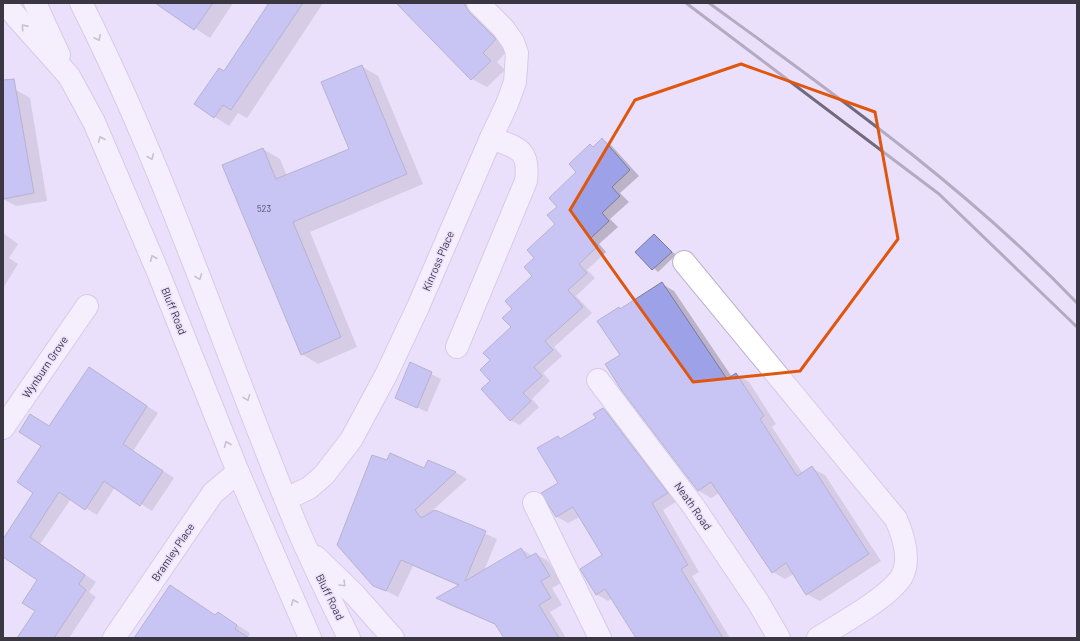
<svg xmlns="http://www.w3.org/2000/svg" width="1080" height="641" font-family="Barlow,sans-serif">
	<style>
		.shadow { fill: #0003 }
		.building { fill: #9da2e8; stroke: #797c96 }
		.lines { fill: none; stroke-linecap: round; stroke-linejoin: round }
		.street-casing { stroke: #bdb2cd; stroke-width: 24 }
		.secondary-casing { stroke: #bdb2cd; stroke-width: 24 }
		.street { stroke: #fff; stroke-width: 22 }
		.secondary { stroke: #fff; stroke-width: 22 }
		.rail { stroke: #706a7a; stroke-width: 3 }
		.oneway { stroke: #9d9ba0 }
		.marked { fill: none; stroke: #df570f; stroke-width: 3; stroke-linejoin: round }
		.labels { text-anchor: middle; stroke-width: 3; stroke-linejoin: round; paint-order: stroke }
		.number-label { font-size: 9px; fill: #54526c }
		.street-label { font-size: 11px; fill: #3b3742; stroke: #ebe0fc }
	</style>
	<rect width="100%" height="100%" fill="#ebe0fc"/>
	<g class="shadow">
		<path d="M 157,3 L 233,3 L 210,38 Z"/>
		<path d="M 264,3 L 323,3 L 247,118 L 238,113 L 229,126 L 215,117 L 225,72 L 268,6 Z"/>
		<path d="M 398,3 L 468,3 L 510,48 L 497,62 L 505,70 L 487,87 L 472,79 Z"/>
		<path d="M 361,66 L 378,76 L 423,184 L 310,232 L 357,347 L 318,364 L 302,354 L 263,149 L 280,159 L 287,176 L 350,149 Z"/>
		<path d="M 16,90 L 30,98 L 47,201 L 16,206 L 3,199 L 3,93 Z"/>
		<path d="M 602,139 L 611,145 L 639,176 L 620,193 L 629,202 L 610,219 L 618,227 L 599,244 L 606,252 L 587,270 L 595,278 L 576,296 L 592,313 L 554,347 L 562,356 L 543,373 L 550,381 L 532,399 L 539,407 L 520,425 L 510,420 L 491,381 L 491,360 L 512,327 L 513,309 L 533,276 L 536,258 L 556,224 L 558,207 L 590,145 L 593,147 Z"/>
		<path d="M 3,233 L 18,244 L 9,258 L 18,264 L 3,288 Z"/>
		<path d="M 654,235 L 676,255 L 658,272 L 636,252 Z"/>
		<path d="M 662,284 L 674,291 L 732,377 L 736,374 L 749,382 L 776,424 L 772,427 L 803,474 L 812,468 L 825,475 L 881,561 L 820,601 L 807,594 L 794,574 L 785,579 L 773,572 L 719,493 L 711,498 L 698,490 L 621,355 L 619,308 L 622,309 Z"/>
		<path d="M 410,364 L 441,379 L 427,412 L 396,398 Z"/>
		<path d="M 100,375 L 158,413 L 133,451 L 174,478 L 152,511 L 115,487 L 97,515 L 71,499 L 40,544 L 96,582 L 89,592 L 96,597 L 69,638 L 35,638 L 39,580 L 3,556 L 3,541 L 35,493 L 42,446 L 49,427 Z"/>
		<path d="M 603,409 L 615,416 L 679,500 L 663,510 L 699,572 L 692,576 L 730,638 L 636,638 L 612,598 L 608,601 L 596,594 L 603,556 L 580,517 L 568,523 L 557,517 L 543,493 L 559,483 L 558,437 L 562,439 L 597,418 Z"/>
		<path d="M 425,470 L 455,472 L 467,479 L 433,510 L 497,539 L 484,571 L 521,549 L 533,556 L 536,554 L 548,561 L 561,583 L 552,588 L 562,605 L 550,612 L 566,638 L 520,638 L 523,636 L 449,605 L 438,598 L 459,586 L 413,566 L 398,597 L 374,585 Z"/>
		<path d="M 218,613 L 250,633 L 248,638 L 135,638 L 216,616 Z"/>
	</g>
	<g class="building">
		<path d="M 155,3 L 213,3 L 194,30 Z"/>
		<path d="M 269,3 L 303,3 L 231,110 L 223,105 L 214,118 L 194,104 L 219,68 L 224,71 Z"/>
		<path d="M 396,3 L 464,3 L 469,12 L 496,39 L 483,53 L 491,61 L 471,80 Z"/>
		<path d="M 362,65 L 407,174 L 293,222 L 341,337 L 301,355 L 222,165 L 263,148 L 276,179 L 349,149 L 321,82 Z"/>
		<path d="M 14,79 L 34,193 L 3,199 L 3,80 Z"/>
		<path d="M 602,138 L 630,170 L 612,187 L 620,196 L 602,213 L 609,221 L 591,238 L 598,246 L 579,264 L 587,273 L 568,290 L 583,307 L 545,341 L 553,350 L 534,367 L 542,376 L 523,393 L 531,401 L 510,421 L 481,389 L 490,381 L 480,370 L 490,360 L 483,353 L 511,327 L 502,318 L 512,309 L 505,301 L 532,276 L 524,267 L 534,258 L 527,250 L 555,224 L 547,215 L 557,207 L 549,198 L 576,172 L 569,164 L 590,144 L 593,147 Z"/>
		<path d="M 654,234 L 672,252 L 652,270 L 635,252 Z"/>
		<path d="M 662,282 L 727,379 L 736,373 L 764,416 L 760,419 L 797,476 L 812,466 L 869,554 L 806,595 L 786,563 L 772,573 L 711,482 L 698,491 L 622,391 L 605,364 L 620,355 L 597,321 L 619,307 L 620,309 Z"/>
		<path d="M 410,362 L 432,372 L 417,408 L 395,398 Z"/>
		<path d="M 89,367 L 147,406 L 123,444 L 163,471 L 140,506 L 104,481 L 85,510 L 59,492 L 30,537 L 85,575 L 79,584 L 86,590 L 54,638 L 17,638 L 35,611 L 22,603 L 37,580 L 3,557 L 3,539 L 33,493 L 17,482 L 41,446 L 19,432 L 30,414 L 49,426 Z"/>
		<path d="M 603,408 L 668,493 L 652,503 L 688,565 L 681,569 L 723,638 L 636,638 L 605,589 L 596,595 L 580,569 L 602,555 L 573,507 L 556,517 L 541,493 L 558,483 L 537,448 L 558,436 L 560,439 L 596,418 L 593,414 Z"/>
		<path d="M 390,453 L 424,468 L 428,460 L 456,472 L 415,510 L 421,518 L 435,510 L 486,531 L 465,581 L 521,548 L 527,558 L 536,553 L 550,576 L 541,581 L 551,598 L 539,605 L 559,638 L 504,638 L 495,624 L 436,598 L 459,585 L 401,560 L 386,591 L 373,586 L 337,545 L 372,455 L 387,460 Z"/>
		<path d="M 170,585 L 215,615 L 218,612 L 237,625 L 235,629 L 249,638 L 134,638 Z"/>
	</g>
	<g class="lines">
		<defs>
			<g id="street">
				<path d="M 684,262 L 896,519 C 903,535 911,559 902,576 C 890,597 840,624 818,638"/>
				<path d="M 457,347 L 526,181 C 530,149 518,148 491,138"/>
				<path d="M 598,380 L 694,507 L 758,602 L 779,638"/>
				<path d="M 3,428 L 87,306"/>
				<path d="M 286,499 L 309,488 L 324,475 L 351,440 L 386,375 L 418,307 L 491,138 L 507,104 L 515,82 L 517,53 L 513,42 L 503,28 L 478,3"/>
				<path d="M 534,503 L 600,638"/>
				<path d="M 114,638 L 213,493 L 238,472"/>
			</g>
			<g id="secondary">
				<path d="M 5,3 L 19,20 L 69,76 L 94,122 L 158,272 L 238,472 L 310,638"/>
				<path d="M 35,3 L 59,55"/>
				<path d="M 81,3 C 166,171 224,351 296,525 C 312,563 331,601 349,638"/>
				<path d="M 316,557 L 355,595 L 393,638"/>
			</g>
		</defs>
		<use href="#street" class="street-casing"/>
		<use href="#secondary" class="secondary-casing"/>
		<use href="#street" class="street"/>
		<use href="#secondary" class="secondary"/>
		<g class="rail">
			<path d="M 686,3 L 939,194 L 1077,327"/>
			<path d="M 709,3 C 837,96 967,188 1077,303"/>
		</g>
	</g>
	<defs><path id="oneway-chevron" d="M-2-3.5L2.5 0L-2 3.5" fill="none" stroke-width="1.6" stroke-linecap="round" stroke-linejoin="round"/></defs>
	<g class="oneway">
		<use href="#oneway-chevron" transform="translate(24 27) rotate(-132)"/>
		<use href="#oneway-chevron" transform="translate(98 38) rotate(63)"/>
		<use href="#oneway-chevron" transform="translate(101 139) rotate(-113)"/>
		<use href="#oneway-chevron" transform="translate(151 157) rotate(67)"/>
		<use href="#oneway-chevron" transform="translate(153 258) rotate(-113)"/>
		<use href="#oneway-chevron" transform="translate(199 277) rotate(68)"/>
		<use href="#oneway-chevron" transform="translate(247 398) rotate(69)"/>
		<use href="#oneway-chevron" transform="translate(227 444) rotate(-112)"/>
		<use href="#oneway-chevron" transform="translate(343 584) rotate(45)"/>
		<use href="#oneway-chevron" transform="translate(294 602) rotate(-113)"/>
	</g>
	<path d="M0 0H1080V641H0ZM 741,64 L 875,112 L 898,239 L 800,371 L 693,382 L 570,210 L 635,100 Z" fill="#ebe0fc" fill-opacity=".55" fill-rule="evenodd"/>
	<path class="marked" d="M 741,64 L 875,112 L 898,239 L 800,371 L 693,382 L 570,210 L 635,100 Z"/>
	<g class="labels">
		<g class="number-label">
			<text x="264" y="212">523</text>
		</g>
		<g class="street-label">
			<text transform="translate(438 261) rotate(-67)" y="4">Kinross Place</text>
			<text transform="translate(174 311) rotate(68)" y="4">Bluff Road</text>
			<text transform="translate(45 367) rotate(-56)" y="4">Wynburn Grove</text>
			<text transform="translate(693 506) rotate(55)" y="4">Neath Road</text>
			<text transform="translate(173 552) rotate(-56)" y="4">Bramley Place</text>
			<text transform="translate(330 597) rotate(64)" y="4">Bluff Road</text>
		</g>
	</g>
	<rect width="1080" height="641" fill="none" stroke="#3b3742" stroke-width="8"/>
</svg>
